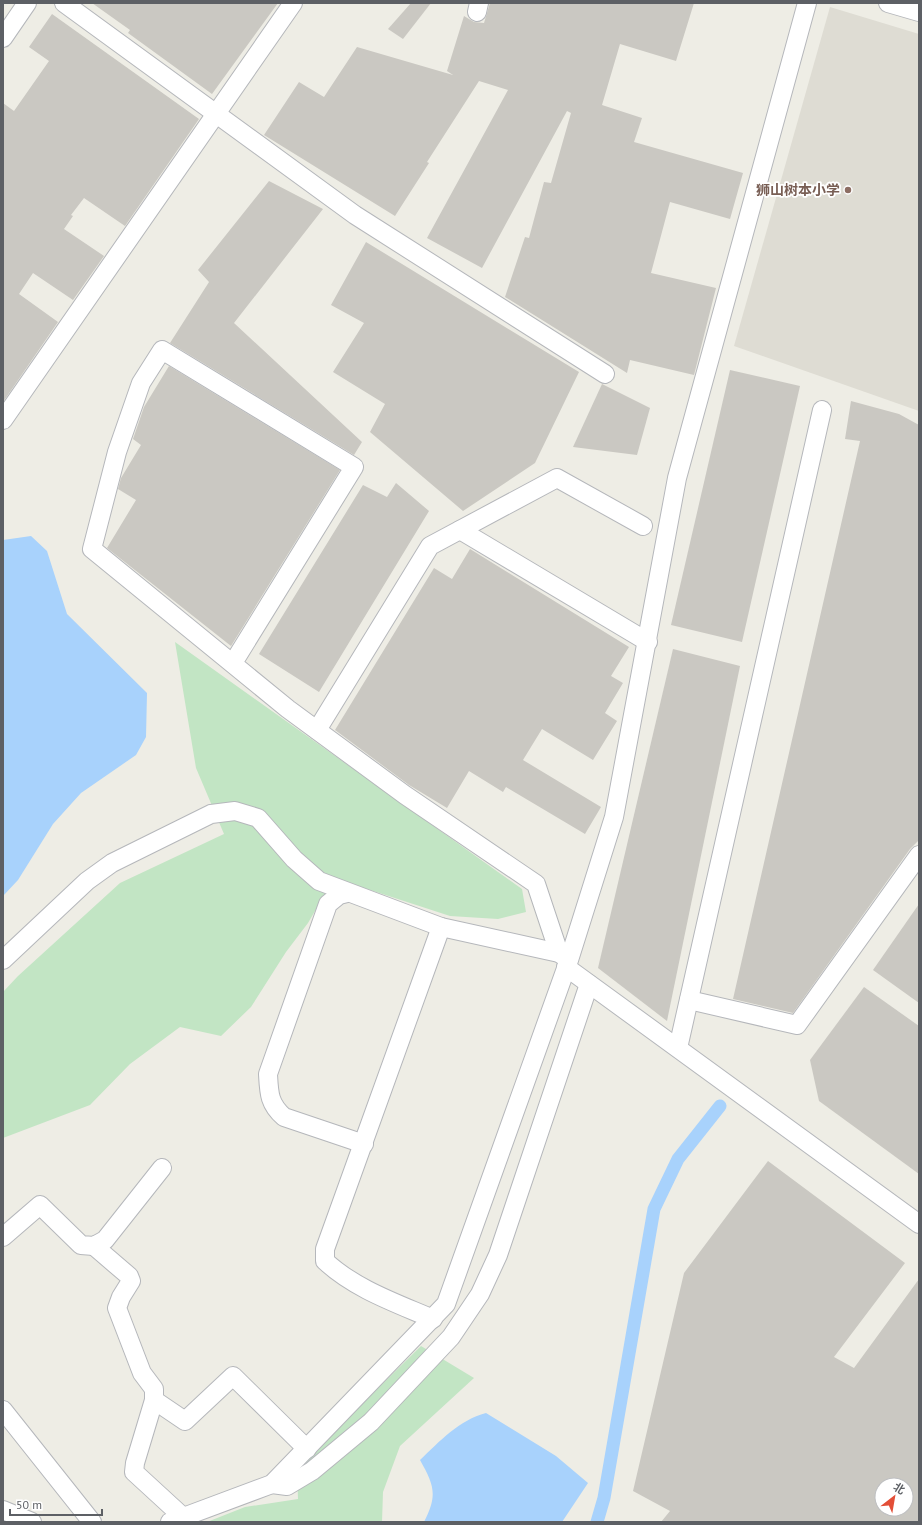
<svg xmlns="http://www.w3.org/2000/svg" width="922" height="1525" font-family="'PT Sans','Noto Sans SC',sans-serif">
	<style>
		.education { fill: #dedcd3 }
		.green { fill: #c2e5c4 }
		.water { fill: #a8d2fc }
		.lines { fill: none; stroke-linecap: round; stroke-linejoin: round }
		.canal { stroke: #a8d2fc; stroke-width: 13 }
		.building { fill: #cac8c2; fill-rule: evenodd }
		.minor-casing { stroke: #b5b7bb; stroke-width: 20 }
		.minor { stroke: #fff; stroke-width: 18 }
		.education-dot { fill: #8d6e63; stroke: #fff; stroke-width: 1.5 }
		.labels { text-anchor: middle; stroke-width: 3.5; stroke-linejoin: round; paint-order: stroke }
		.education-label { font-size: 14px; font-weight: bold; fill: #785e54; stroke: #fff; text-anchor: end }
	</style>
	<rect width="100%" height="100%" fill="#eeede5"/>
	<path class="education" d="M 830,7 L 919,34 L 919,411 L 734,346 Z"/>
	<g class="green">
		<path d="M 175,642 L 522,889 L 526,912 L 498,919 L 450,916 L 364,888 L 326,892 L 308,923 L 286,952 L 251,1007 L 221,1036 L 180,1027 L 130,1064 L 90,1105 L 3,1138 L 3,992 L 18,976 L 120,883 L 224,834 L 196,768 Z"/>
		<path d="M 421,1346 L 474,1378 L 400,1446 L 383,1492 L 382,1522 L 207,1522 L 245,1507 L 298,1499 L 297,1468 Z"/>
	</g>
	<g class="water">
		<path d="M 31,536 L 47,551 L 67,614 L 147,693 L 146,737 L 136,755 L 81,793 L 53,824 L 18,880 L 3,896 L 3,540 Z"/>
		<path d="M 486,1413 L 556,1456 L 588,1483 L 562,1522 L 424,1522 C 438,1495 434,1485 420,1460 C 440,1441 459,1420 486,1413 Z"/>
	</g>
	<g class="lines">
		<path class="canal" d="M 597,1522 L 604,1498 L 654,1209 L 678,1159 L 720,1106"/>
	</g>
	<g class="building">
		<path d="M 92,3 L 278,3 L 212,94 L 128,33 L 130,30 Z"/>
		<path d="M 411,3 L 431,3 L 403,39 L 388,29 Z"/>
		<path d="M 490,3 L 694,3 L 676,61 L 620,44 L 602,105 L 642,118 L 634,142 L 743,173 L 730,219 L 670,202 L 651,273 L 716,288 L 694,375 L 630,360 L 627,373 L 505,297 L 525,237 L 529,238 L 544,182 L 551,183 L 571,113 L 567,111 L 482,268 L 427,238 L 508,90 L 479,81 L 427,162 L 429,163 L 395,216 L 264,135 L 299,82 L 324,97 L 357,47 L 453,75 L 447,71 L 464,16 L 474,22 L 484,23 Z"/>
		<path d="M 52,14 L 199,119 L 125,226 L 84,198 L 71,215 L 73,216 L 64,229 L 104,256 L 73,300 L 33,273 L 19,294 L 58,322 L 3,402 L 3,103 L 14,111 L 49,61 L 29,47 Z"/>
		<path d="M 269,181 L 323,209 L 234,323 L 362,442 L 354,455 L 170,343 L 209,282 L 198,270 Z"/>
		<path d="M 366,242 L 579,372 L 535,463 L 463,511 L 370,432 L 385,404 L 333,372 L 364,323 L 331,305 Z"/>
		<path d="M 169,366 L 340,470 L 231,646 L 107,548 L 136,500 L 118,489 L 121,478 L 141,445 L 133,439 L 144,407 Z"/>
		<path d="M 730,370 L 800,386 L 742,642 L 671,625 Z"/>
		<path d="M 602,384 L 650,408 L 637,455 L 573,447 Z"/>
		<path d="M 851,401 L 899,414 L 919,425 L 919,840 L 910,849 L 793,1013 L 733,999 L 860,441 L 845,439 Z"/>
		<path d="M 396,483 L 429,511 L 319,692 L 259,654 L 363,485 L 387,497 Z"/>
		<path d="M 470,549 L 629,647 L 611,676 L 623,683 L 605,713 L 617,721 L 593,760 L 542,729 L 523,760 L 601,807 L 585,834 L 506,787 L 503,792 L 469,771 L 447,808 L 409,785 L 335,730 L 434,568 L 452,579 Z"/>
		<path d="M 673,649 L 740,666 L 667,1021 L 598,968 Z"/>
		<path d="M 919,904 L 919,1003 L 873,970 Z"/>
		<path d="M 864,987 L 919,1026 L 919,1174 L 819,1101 L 810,1060 Z"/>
		<path d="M 768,1161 L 905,1263 L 834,1357 L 854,1368 L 919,1279 L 919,1522 L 661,1522 L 670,1511 L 633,1491 L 684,1273 ZM 882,1485 L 906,1485 L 906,1509 L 882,1509 Z"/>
	</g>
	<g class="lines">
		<defs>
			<g id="minor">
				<path d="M 64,3 L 355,215 L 605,374"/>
				<path d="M 888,3 L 919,12"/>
				<path d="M 477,12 L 479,3"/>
				<path d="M 3,38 L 27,3"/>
				<path d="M 3,420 L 293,3"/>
				<path d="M 460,530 L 648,642"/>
				<path d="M 233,663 L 354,467 L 162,350 L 141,383 L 117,452 L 92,549 L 288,709 L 405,795 L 536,884 L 559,953"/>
				<path d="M 317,730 L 430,546 L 557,478 L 643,526"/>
				<path d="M 347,893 L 339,895 L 328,904 L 268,1074 C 269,1093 269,1104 284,1117 L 364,1144"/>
				<path d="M 3,960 L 87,881 L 112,863 L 211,814 L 235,811 L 258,818 L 294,859 L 319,881 L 441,927 L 559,953 L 568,959"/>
				<path d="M 566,967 L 919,1224"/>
				<path d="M 689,1000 L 797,1025 L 919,855"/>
				<path d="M 678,1048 L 822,410"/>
				<path d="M 3,1237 L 40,1205 L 81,1245 L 94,1246 L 105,1240 L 162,1168"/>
				<path d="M 94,1246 L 129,1276 L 131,1281 L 121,1297 L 117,1308 L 142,1373 L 154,1389 L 154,1400 L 135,1463 L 134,1472 L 183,1517"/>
				<path d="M 433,1319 C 396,1303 355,1289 325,1261 L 325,1249 L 441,927"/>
				<path d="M 154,1400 L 185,1421 L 233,1376 L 307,1449"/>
				<path d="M 3,1410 L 92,1522"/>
				<path d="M 272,1484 L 287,1486 L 312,1471 L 371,1422 L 451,1337 L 480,1294 L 498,1255 L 589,984"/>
				<path d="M 3,1510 L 32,1522"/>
				<path d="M 170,1522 L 272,1484 L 446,1304 L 569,960 L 614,817 L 677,478 L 807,3"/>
			</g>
		</defs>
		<use href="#minor" class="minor-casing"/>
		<use href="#minor" class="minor"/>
	</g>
	<circle class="education-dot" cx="848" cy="190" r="4"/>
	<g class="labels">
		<g class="education-label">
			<text x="840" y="195">狮山树本小学</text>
		</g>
	</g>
	<rect width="922" height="1525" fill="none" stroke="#5d6065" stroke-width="8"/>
	<g transform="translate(894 1497) rotate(31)"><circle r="19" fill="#ffffff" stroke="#bebfc1"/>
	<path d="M0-3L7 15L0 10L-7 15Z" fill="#e34e37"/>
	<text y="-6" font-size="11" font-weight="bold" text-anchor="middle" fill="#5d6065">北</text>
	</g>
	<path d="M10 1509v6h92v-6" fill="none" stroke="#5d6065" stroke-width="2"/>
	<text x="16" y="1509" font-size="12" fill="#5d6065" stroke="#ffffff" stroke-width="3" paint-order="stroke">50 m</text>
</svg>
